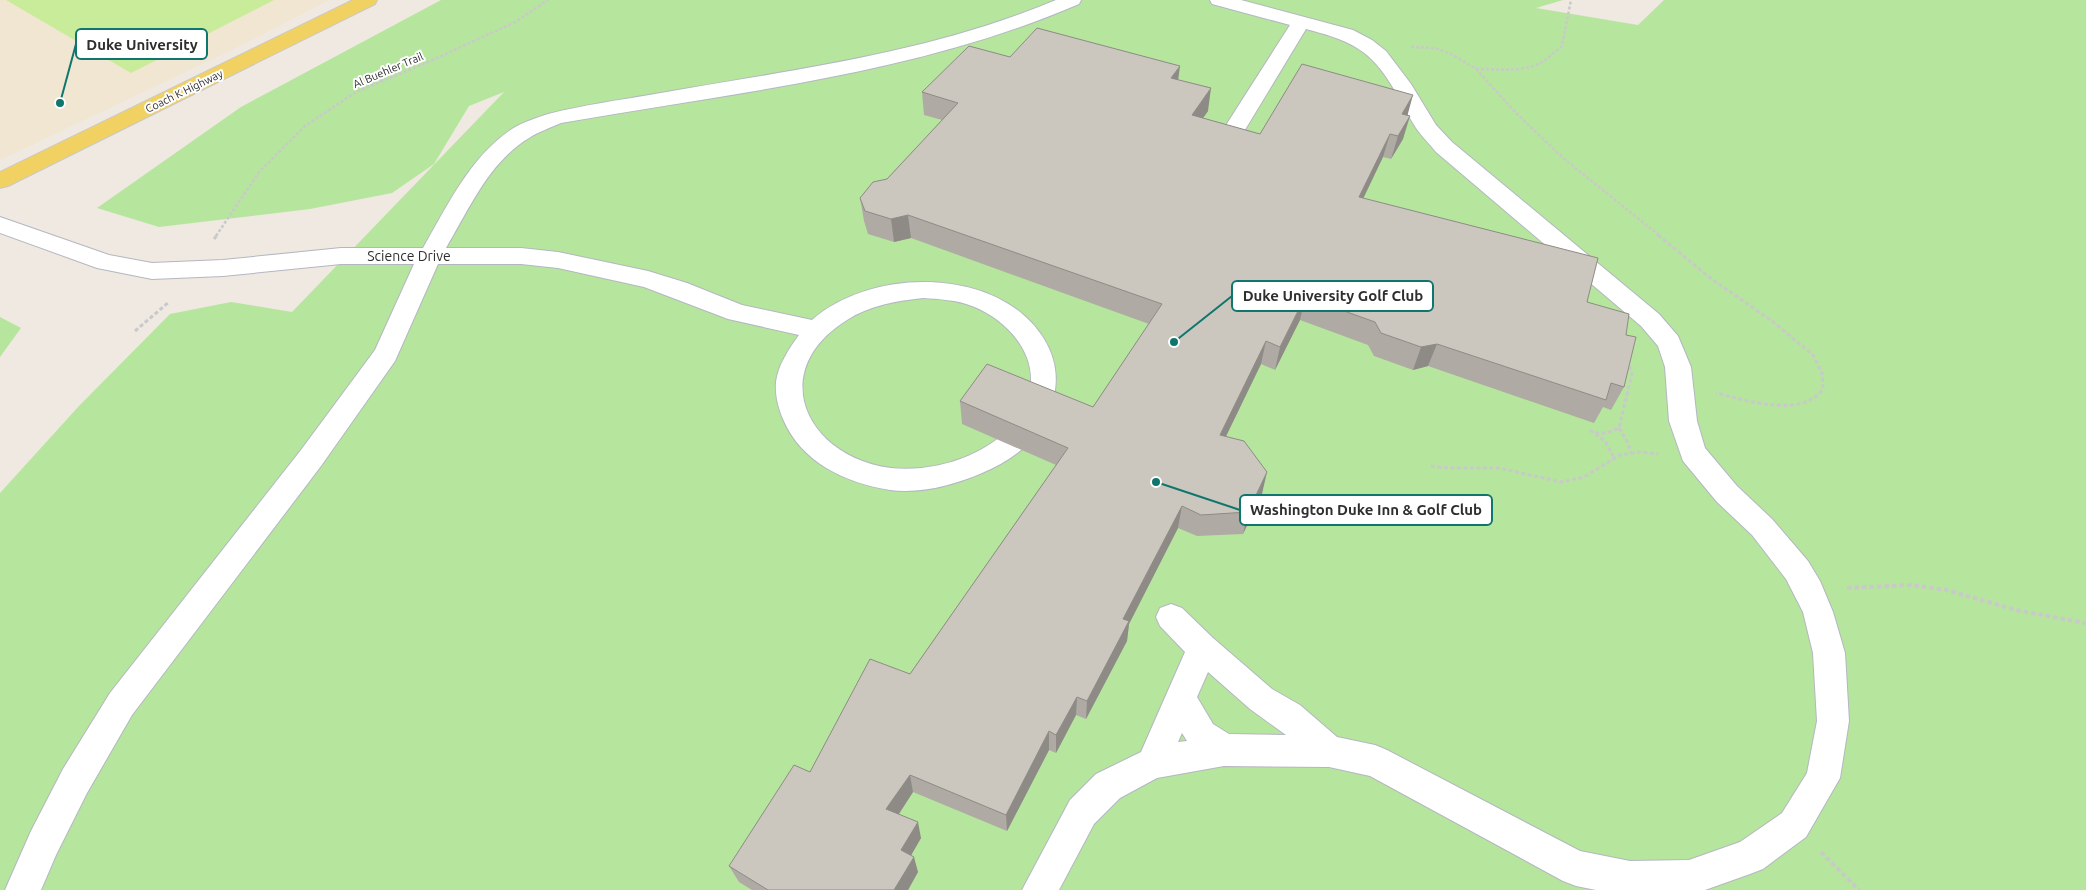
<svg xmlns="http://www.w3.org/2000/svg" width="2086" height="890" font-family="Ubuntu,sans-serif">
	<style>
		.education { fill: #f0e6d1 }
		.green { fill: #b6e59e }
		.pitch { fill: #c9ec9a }
		.lines { fill: none; stroke-linecap: round; stroke-linejoin: round }
		.minor-casing { stroke: #b4b7c1; stroke-width: 2 }
		.major-casing { stroke: #c9c9c9; stroke-width: 2 }
		.path-far2 { stroke: #c9c9c9; stroke-width: 2.5; stroke-dasharray: 3 2; stroke-linecap: butt }
		.path-far1 { stroke: #c9c9c9; stroke-width: 3; stroke-dasharray: 4 2.5; stroke-linecap: butt }
		.path { stroke: #c9c9c9; stroke-width: 4; stroke-dasharray: 4.5 3; stroke-linecap: butt }
		.minor { fill: #fff; fill-rule: evenodd }
		.major { fill: #f2d163; fill-rule: evenodd }
		.wall { fill: #afaba4 }
		.shaded-wall { fill: #8e8b86 }
		.building { fill: #cbc7bf; stroke: #8e8b86 }
		.labels { text-anchor: middle; stroke-width: 4; stroke-linejoin: round; paint-order: stroke }
		.far-street-label { font-size: 11px; fill: #2e2e2e; stroke: #fff }
		.street-label { font-size: 14px; fill: #2e2e2e; stroke: #fff }
		.leader { fill: none; stroke: #0f766e; stroke-width: 2 }
		.callout-dot { fill: #0f766e; stroke: #fff; stroke-width: 2 }
		.callout { fill: #fff; stroke: #0f766e; stroke-width: 2 }
		.callout-label { font-size: 15px; text-anchor: middle; font-weight: bold; fill: #2e2e2e }
	</style>
	<rect width="100%" height="100%" fill="#efe9e1"/>
	<path class="education" d="M 0,0 L 329,0 L 236,48 L 0,160 Z"/>
	<g class="green">
		<path d="M 441,0 L 1563,0 L 1536,8 L 1638,25 L 1664,0 L 2086,0 L 2086,890 L 0,890 L 0,493 L 79,406 L 170,314 L 231,302 L 292,312 L 504,92 L 469,106 L 434,164 L 392,193 L 310,209 L 159,227 L 97,208 L 241,107 Z"/>
		<path d="M 0,317 L 21,328 L 0,357 Z"/>
	</g>
	<path class="pitch" d="M 6,0 L 274,0 L 131,73 Z"/>
	<g class="lines">
		<defs>
			<g id="minor">
				<path d="M 1056,0 L 1081,0 L 1079,4 C 915,75 735,92 561,123 C 550,128 538,132 529,138 C 489,162 469,209 446,248 L 521,248 L 558,252 L 648,271 L 687,283 L 742,305 L 812,320 C 872,267 999,266 1044,339 C 1059,364 1059,388 1048,415 C 1036,443 1009,462 982,473 C 954,485 921,494 890,490 C 845,483 801,462 783,419 C 778,407 775,395 776,382 C 778,365 789,349 799,335 L 728,319 L 644,287 L 558,268 L 521,264 L 438,264 L 395,361 L 321,466 L 132,715 L 87,793 L 56,855 L 41,890 L 5,890 L 31,831 L 63,769 L 110,693 L 301,450 L 375,350 L 414,264 L 341,264 L 223,276 L 152,279 L 97,268 L 0,233 L 0,217 L 109,255 L 152,263 L 223,260 L 341,248 L 423,248 C 448,205 470,157 512,129 C 523,122 536,118 548,114 C 583,105 620,100 655,94 C 791,70 928,54 1056,0 ZM 923,298 C 939,299 957,300 972,306 C 1014,322 1049,368 1021,413 C 996,454 937,473 891,468 C 806,457 765,371 847,320 C 870,305 897,301 923,298 Z"/>
				<path d="M 1210,0 L 1241,0 L 1353,30 L 1372,40 L 1386,51 L 1411,84 L 1436,125 L 1452,142 L 1659,314 L 1678,336 L 1691,367 L 1697,421 L 1705,448 L 1737,486 L 1772,519 L 1808,561 L 1820,581 L 1833,612 L 1845,653 L 1849,721 L 1840,778 L 1806,837 L 1763,869 L 1750,874 L 1705,890 L 1596,890 L 1576,886 L 1563,881 L 1370,776 L 1329,767 L 1224,766 L 1157,778 L 1120,798 L 1094,824 L 1059,890 L 1022,890 L 1070,800 L 1096,774 L 1141,752 L 1185,652 L 1160,626 L 1156,617 L 1160,608 L 1171,604 L 1182,608 L 1213,638 L 1272,689 L 1300,705 L 1337,737 L 1375,745 L 1387,750 L 1580,851 L 1630,861 L 1689,860 L 1740,842 L 1782,813 L 1807,773 L 1817,721 L 1813,653 L 1803,612 L 1786,579 L 1752,535 L 1717,502 L 1683,461 L 1669,421 L 1665,367 L 1658,346 L 1641,326 L 1436,152 C 1430,144 1422,137 1416,128 C 1399,101 1386,65 1357,48 C 1341,38 1324,34 1306,29 L 1240,138 L 1232,140 L 1224,138 L 1221,133 L 1290,25 L 1212,4 ZM 1208,672 L 1250,709 L 1286,735 L 1229,734 L 1213,724 L 1197,697 ZM 1182,733 L 1187,741 L 1178,742 Z"/>
			</g>
			<path id="major" d="M 353,0 L 377,0 L 375,4 L 8,186 L 0,188 L 0,172 Z"/>
		</defs>
		<use href="#minor" class="minor-casing"/>
		<use href="#major" class="major-casing"/>
		<g class="path-far2">
			<path d="M 1411,47 L 1435,48 L 1451,54 L 1476,69 L 1516,113 L 1563,158 L 1660,236"/>
			<path d="M 1476,69 C 1495,69 1518,72 1536,65 C 1546,61 1554,52 1562,46 L 1571,0"/>
			<path d="M 216,236 L 259,172 L 305,126 L 356,92 L 426,63 L 515,22 L 548,0"/>
		</g>
		<g class="path-far1">
			<path d="M 1658,235 L 1709,277 L 1772,321 L 1813,355 L 1822,373 L 1823,389 C 1802,419 1746,400 1716,393"/>
			<path d="M 214,239 L 217,235"/>
			<path d="M 135,331 L 169,302"/>
			<path d="M 1619,428 L 1628,443 L 1631,453"/>
			<path d="M 1590,430 L 1605,441 L 1614,458"/>
			<path d="M 1595,433 L 1606,433 L 1619,428 L 1632,373 L 1628,363"/>
			<path d="M 1431,466 L 1449,468 L 1499,468 L 1561,482 L 1584,477 L 1620,455 L 1639,452 L 1658,454"/>
		</g>
		<g class="path">
			<path d="M 1847,588 L 1912,585 L 1946,590 L 2020,611 L 2086,623"/>
			<path d="M 1821,852 L 1859,890"/>
		</g>
		<use href="#minor" class="minor"/>
		<use href="#major" class="major"/>
	</g>
	<path class="wall" d="M 1010,57 L 1178,80 L 1208,111 L 1203,118 L 1260,134 L 1407,115 L 1403,139 L 1391,159 L 1383,157 L 1363,198 L 1587,302 L 1626,335 L 1624,387 L 1611,410 L 1603,407 L 1594,423 L 1428,366 L 1413,370 L 1374,356 L 1368,345 L 1300,320 L 1275,370 L 1261,364 L 1226,436 L 1262,494 L 1243,534 L 1197,536 L 1178,528 L 1129,624 L 1127,641 L 1086,719 L 1076,715 L 1056,753 L 1049,750 L 1007,831 L 913,792 L 899,814 L 921,838 L 911,855 L 918,872 L 908,890 L 752,890 L 739,882 L 729,866 L 810,772 L 910,674 L 1056,465 L 962,424 L 960,401 L 1093,407 L 1149,324 L 911,238 L 894,242 L 868,234 L 864,221 L 860,198 L 887,179 L 942,120 L 924,115 L 922,92 Z"/>
	<g class="shaded-wall">
		<path d="M 1180,66 L 1177,89 L 1171,78 Z"/>
		<path d="M 1211,88 L 1208,111 L 1189,138 L 1192,115 Z"/>
		<path d="M 1413,95 L 1407,117 L 1396,137 L 1402,114 Z"/>
		<path d="M 1410,116 L 1403,139 L 1391,159 L 1398,136 Z"/>
		<path d="M 1390,134 L 1383,157 L 1353,220 L 1359,197 Z"/>
		<path d="M 908,215 L 911,238 L 894,242 L 891,219 Z"/>
		<path d="M 1305,297 L 1300,320 L 1275,370 L 1280,347 Z"/>
		<path d="M 1266,341 L 1261,364 L 1216,457 L 1220,435 Z"/>
		<path d="M 1437,344 L 1428,366 L 1413,370 L 1421,347 Z"/>
		<path d="M 1267,472 L 1262,494 L 1243,534 L 1248,512 Z"/>
		<path d="M 1182,506 L 1178,528 L 1129,624 L 1127,641 L 1086,719 L 1087,701 L 1123,619 Z"/>
		<path d="M 1077,697 L 1076,715 L 1056,753 L 1056,735 Z"/>
		<path d="M 1049,731 L 1049,750 L 1007,831 L 1006,815 Z"/>
		<path d="M 910,775 L 913,792 L 891,826 L 886,809 Z"/>
		<path d="M 918,822 L 921,838 L 905,866 L 901,850 Z"/>
		<path d="M 914,857 L 918,872 L 908,890 L 894,890 Z"/>
	</g>
	<path class="building" d="M 1037,28 L 1180,66 L 1171,78 L 1211,88 L 1192,115 L 1260,134 L 1302,64 L 1413,95 L 1402,114 L 1410,116 L 1398,136 L 1390,134 L 1359,197 L 1598,258 L 1587,302 L 1629,314 L 1626,335 L 1636,337 L 1624,387 L 1611,383 L 1606,400 L 1437,344 L 1421,347 L 1381,333 L 1375,322 L 1305,297 L 1280,347 L 1266,341 L 1220,435 L 1244,441 L 1267,472 L 1248,512 L 1201,515 L 1182,506 L 1123,619 L 1129,621 L 1087,701 L 1077,697 L 1056,735 L 1049,731 L 1006,815 L 910,775 L 886,809 L 918,822 L 901,850 L 914,857 L 894,890 L 768,890 L 729,866 L 794,765 L 810,772 L 870,659 L 910,674 L 1068,448 L 960,401 L 987,364 L 1093,407 L 1162,304 L 908,215 L 891,219 L 865,211 L 860,198 L 873,182 L 887,179 L 958,103 L 922,92 L 969,46 L 1010,57 Z"/>
	<g class="labels">
		<g class="far-street-label">
			<text transform="translate(388 70) rotate(-23)" y="4">Al Buehler Trail</text>
			<text transform="translate(184 91) rotate(-26)" y="4">Coach K Highway</text>
		</g>
		<g class="street-label">
			<text x="409" y="261">Science Drive</text>
		</g>
	</g>
	<path class="leader" d="M60 103L76 44M1174 342L1232 296M1156 482L1240 510"/>
	<g class="callout-dot">
		<circle cx="60" cy="103" r="5"/>
		<circle cx="1174" cy="342" r="5"/>
		<circle cx="1156" cy="482" r="5"/>
	</g>
	<g class="callout">
		<rect x="76" y="29" width="131" height="30" rx="5"/>
		<rect x="1232" y="281" width="201" height="30" rx="5"/>
		<rect x="1240" y="495" width="252" height="30" rx="5"/>
	</g>
	<g class="callout-label">
		<text x="142" y="50">Duke University</text>
		<text x="1333" y="301">Duke University Golf Club</text>
		<text x="1366" y="515">Washington Duke Inn &amp; Golf Club</text>
	</g>
</svg>
